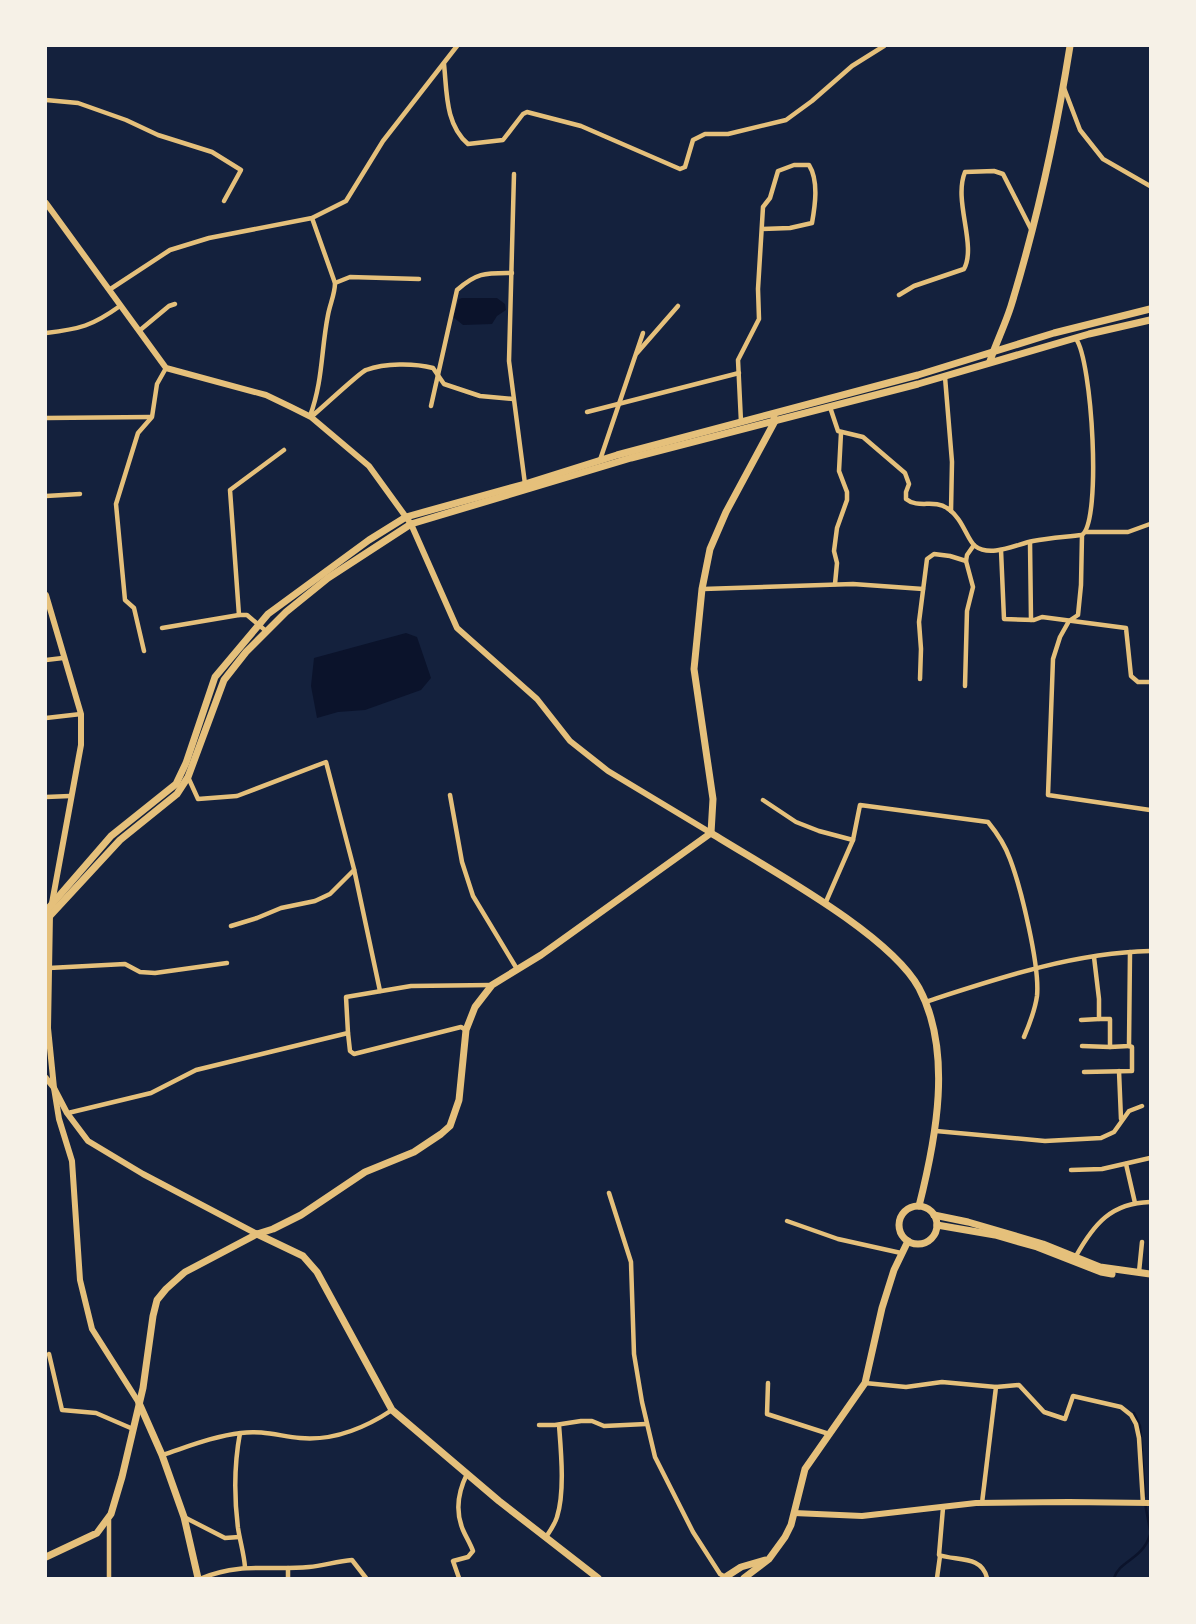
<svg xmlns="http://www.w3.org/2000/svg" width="1196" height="1624" font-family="Georgia,serif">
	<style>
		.water { fill: #0b132b }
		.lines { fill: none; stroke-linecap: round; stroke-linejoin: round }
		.stream { stroke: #0b132b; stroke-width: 2.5 }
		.minor { stroke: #e5c07b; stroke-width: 4.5 }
		.tertiary { stroke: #e5c07b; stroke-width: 6 }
		.secondary { stroke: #e5c07b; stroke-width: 7 }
		.primary { stroke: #e5c07b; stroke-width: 7 }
	</style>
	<rect width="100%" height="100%" fill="#14213d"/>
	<g class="water">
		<path d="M 462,298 L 497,298 L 505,304 L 506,310 L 497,316 L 492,324 L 463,325 L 453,317 L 459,299 Z"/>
		<path d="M 406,633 L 417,637 L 431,678 L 421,690 L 365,710 L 338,712 L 317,718 L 311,686 L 314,658 Z"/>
	</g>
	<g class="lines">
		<g class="stream">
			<path d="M 1134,1413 L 1140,1426 L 1145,1496"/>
			<path d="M 1145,1503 L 1150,1530"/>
			<path d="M 1114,1578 C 1120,1560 1142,1560 1150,1535"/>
		</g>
		<g class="minor">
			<path d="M 444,64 C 447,92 445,124 468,144 L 503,140 L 523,114 L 527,112 L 581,126 L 680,169 L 685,167 L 693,140 L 705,134 L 728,134 L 786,120 L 812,101 L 852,66 L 884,46"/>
			<path d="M 1064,88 L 1080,130 L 1103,159 L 1150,186"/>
			<path d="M 46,100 L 78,103 L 126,120 L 158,135 L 212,152 L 241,170 L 224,201"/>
			<path d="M 514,174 L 509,361 L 525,484"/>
			<path d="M 335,283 L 350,277 L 419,279"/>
			<path d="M 109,290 L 170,250 L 209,238 L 312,218 L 346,201 L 383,141 L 457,46"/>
			<path d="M 899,295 L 914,286 L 964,269 C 977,245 953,201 965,172 L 994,171 L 1003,174 L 1032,231"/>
			<path d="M 139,331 L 169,306 L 175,304"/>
			<path d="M 46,333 C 80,329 92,326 120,306"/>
			<path d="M 1076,339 C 1092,360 1102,521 1082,535 L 1081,585 L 1078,615 L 1069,621 L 1060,637 L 1053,659 L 1048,795 L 1150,810"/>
			<path d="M 637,353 L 678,306"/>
			<path d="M 945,377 L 952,462 L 951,511"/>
			<path d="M 431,406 L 457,290 C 477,272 486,273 512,273"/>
			<path d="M 830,407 L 838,431 L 863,437 L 905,473 L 909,484 L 906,492 L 906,499 C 918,509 934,499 947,508 C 963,518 967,540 975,546 C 991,558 1017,544 1033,541 C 1049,538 1066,537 1082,535"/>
			<path d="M 587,412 L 739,373"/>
			<path d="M 310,416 C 323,381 321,350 328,315 C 330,304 335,294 335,283 L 312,218"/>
			<path d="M 311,417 C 320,410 360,372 366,370 C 385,363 414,363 433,368 L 444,384 L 480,396 L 513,399"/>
			<path d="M 46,418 L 151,417"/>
			<path d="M 741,422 L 738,360 L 759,319 L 758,289 L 763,207 L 770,198 L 778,171 L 794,165 L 809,165 C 819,181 815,206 812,223 L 790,228 L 762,229"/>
			<path d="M 600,460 L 643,333"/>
			<path d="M 46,496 L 80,494"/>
			<path d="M 1086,532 L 1128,532 L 1150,524"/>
			<path d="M 1030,542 L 1031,620"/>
			<path d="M 1001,550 L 1004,619 L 1034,620 L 1042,617 L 1126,628 L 1131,676 L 1138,682 L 1150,682"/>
			<path d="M 835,584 L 837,563 L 834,551 L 837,528 L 847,500 L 847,492 L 839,471 L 841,433"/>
			<path d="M 703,589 L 853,584 L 923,589"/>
			<path d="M 239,615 L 230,490 L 284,450"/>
			<path d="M 162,628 L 239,615 L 247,615 L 266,631"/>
			<path d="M 144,651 L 134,608 L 125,600 L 116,504 L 138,433 L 152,417 L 157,384 L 166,368"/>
			<path d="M 46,660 L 63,658"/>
			<path d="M 920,679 L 921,649 L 919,622 L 927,559 L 934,554 L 950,556 L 966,561"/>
			<path d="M 965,686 L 967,611 L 973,587 L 966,561 L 967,555 L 974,545"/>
			<path d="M 46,718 L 81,714"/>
			<path d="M 188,777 L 198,799 L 237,796 L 326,762 L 354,869 L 380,991"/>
			<path d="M 450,795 L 462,862 L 473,896 L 517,969"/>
			<path d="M 46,797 L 70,796"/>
			<path d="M 763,800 L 796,822 L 819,831 L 853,840"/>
			<path d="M 825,904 L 853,840 L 860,805 L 988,822 C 997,833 1005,845 1010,859 C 1021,888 1040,966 1037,996 C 1035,1010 1030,1023 1024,1037"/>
			<path d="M 231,926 L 257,918 L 281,908 L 315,901 L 330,894 L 354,870"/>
			<path d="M 49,968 L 125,964 L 140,972 L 155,973 L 227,963"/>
			<path d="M 925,1002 C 999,978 1072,953 1150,951"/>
			<path d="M 1099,1019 L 1110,1019 L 1110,1047 L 1129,1046 L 1130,952"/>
			<path d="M 1081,1020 L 1099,1019 L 1099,999 L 1094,957"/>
			<path d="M 348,1033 L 350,1051 L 354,1054 L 461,1027 L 466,1030"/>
			<path d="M 1082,1046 L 1110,1047"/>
			<path d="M 1119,1071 L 1121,1119"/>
			<path d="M 1084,1072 L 1132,1071 L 1132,1047 L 1129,1046"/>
			<path d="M 68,1113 L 151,1093 L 196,1070 L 348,1033 L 346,997 L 411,986 L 491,985"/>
			<path d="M 936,1131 L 1045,1141 L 1101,1138 L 1114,1132 L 1129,1111 L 1142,1106"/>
			<path d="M 1126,1164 L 1135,1203"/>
			<path d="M 1071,1170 L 1102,1169 L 1150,1158"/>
			<path d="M 609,1193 L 631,1262 L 634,1354 L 642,1402 L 655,1457 L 693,1532 L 720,1574 L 727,1578"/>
			<path d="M 787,1221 L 838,1239 L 901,1253"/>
			<path d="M 1076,1256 C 1094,1224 1111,1203 1150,1202"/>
			<path d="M 1139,1272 L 1142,1242"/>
			<path d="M 49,1354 L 62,1410 L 96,1413 L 133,1429"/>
			<path d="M 768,1383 L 767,1414 L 829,1434"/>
			<path d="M 865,1383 L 906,1387 L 942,1382 L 996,1387 L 1019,1385 L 1044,1412 L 1065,1419 L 1073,1396 L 1121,1407 L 1131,1415 L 1136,1424 L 1139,1438 L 1143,1503"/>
			<path d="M 539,1425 L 555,1425 L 581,1421 L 592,1421 L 604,1426 L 646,1424"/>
			<path d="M 240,1433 C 234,1465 234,1496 238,1528 C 240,1541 244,1554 245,1567"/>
			<path d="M 162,1455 C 187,1447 214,1436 241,1433 C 261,1430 280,1436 300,1438 C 333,1441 365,1428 392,1410"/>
			<path d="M 982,1503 L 996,1387"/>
			<path d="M 943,1508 L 939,1555 C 956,1561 982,1555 987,1578"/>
			<path d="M 184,1517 L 225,1538 L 239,1537"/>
			<path d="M 109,1520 L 109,1578"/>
			<path d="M 546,1537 C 550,1531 555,1524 557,1517 C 565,1492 561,1451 559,1425"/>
			<path d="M 202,1578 C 243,1562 268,1571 309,1567 C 323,1566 337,1561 352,1560 L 366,1578"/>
			<path d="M 288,1578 L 288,1568"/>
			<path d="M 459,1578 L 453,1561 L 468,1557 L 473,1551 C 470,1543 466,1537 463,1530 C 455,1511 458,1492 467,1474"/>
			<path d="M 937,1578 L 940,1556"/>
		</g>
		<g class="tertiary">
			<path d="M 46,203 L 166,368 L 266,395 L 291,407 L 311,417 L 369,466 L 411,524 L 457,628 L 537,699 L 570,741 L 608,771 L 711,833"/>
			<path d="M 46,595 L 81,714 L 81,745 L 52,903"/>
			<path d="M 50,914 L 48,1028 L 54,1088 L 59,1119 L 72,1161 L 80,1280 L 92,1329 L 139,1403"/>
			<path d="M 46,1078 L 54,1088 L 67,1113 L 88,1141 L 143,1174 L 257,1234"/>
			<path d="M 794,1513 L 862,1516 L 976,1503 L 1069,1502 L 1150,1503"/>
		</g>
		<g class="secondary">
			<path d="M 990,361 C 996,343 1005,325 1011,306 C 1037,221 1056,134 1070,46"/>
			<path d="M 711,833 C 765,867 889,933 919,988 C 953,1052 936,1139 919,1206"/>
			<path d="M 711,833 L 713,799 L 694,669 L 702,589 L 710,549 L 726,512 L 775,421 L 774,417"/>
			<circle cx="918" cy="1225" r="19"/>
			<path d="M 934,1215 L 968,1222 L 1043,1244 L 1100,1267 L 1150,1274"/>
			<path d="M 937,1225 L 995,1235 L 1037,1247 L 1101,1272 L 1112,1274"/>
			<path d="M 257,1234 L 303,1256 L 317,1272 L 392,1410 L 499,1501 L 598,1578"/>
			<path d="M 139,1403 L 162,1455 L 184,1517 L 198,1578"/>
			<path d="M 46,1557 L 97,1533 L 111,1514 L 122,1477 L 143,1388 L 153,1316 L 157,1300 L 166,1289 L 185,1272 L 257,1234 L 273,1229 L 301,1215 L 365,1172 L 414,1152 L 441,1134 L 450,1126 L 459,1100 L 466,1030 L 475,1007 L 492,985 L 541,955 L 711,833"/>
			<path d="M 724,1578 L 741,1567 L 765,1560"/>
			<path d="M 744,1578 L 769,1559 L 785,1537 L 791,1525 L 805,1469 L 865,1383 L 882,1308 L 894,1270 L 908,1241"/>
		</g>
		<g class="primary">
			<path d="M 46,911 L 111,836 L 176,784 L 186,763 L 215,677 L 268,614 L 369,540 L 406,517 L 525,484 L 617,455 L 918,375 L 1054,333 L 1150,309"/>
			<path d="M 46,920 L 120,840 L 177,794 L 188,777 L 224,680 L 246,652 L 286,612 L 328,578 L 411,524 L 631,458 L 918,384 L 1089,334 L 1150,320"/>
		</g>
	</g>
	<rect width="1196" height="1624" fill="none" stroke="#f6f1e7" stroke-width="94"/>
</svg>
